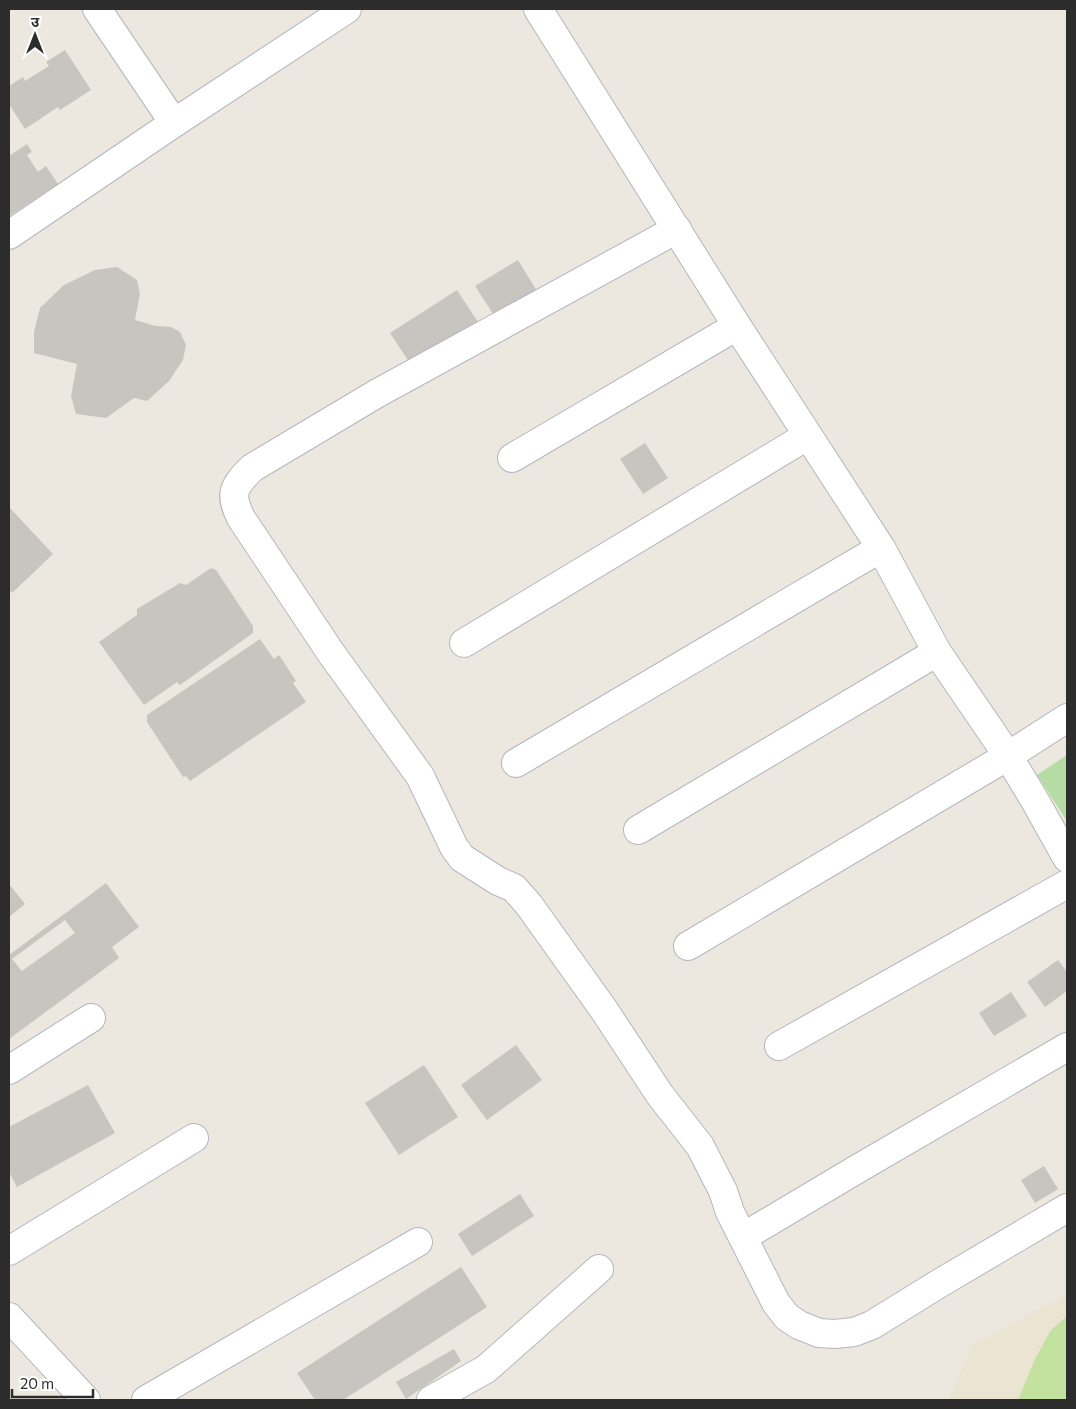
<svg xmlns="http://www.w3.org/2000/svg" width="1076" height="1409" font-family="Commissioner,'Noto Sans Devanagari',sans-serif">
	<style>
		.education { fill: #ece4d2 }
		.green { fill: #b4dca3 }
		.pitch { fill: #c3e2a0 }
		.building { fill: #c8c4bf; fill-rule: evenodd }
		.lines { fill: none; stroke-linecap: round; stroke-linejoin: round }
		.minor-casing { stroke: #b4b6be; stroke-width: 30 }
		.minor { stroke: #fff; stroke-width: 28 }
	</style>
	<rect width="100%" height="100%" fill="#ece8e0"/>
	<path class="education" d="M 1067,1294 L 1067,1400 L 948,1400 L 972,1345 Z"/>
	<path class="green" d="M 1067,755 L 1067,821 L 1037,775 Z"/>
	<path class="pitch" d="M 1067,1316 L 1067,1400 L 1018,1400 L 1035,1359 L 1051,1330 Z"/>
	<g class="building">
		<path d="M 65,50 L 91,90 L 60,110 L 58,107 L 25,129 L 9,104 L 9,86 L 23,77 L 25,81 L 49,66 L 46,62 Z"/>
		<path d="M 27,144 L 32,152 L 27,155 L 38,172 L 46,166 L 58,184 L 9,216 L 9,156 Z"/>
		<path d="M 518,260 L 537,291 L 495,317 L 475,286 Z"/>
		<path d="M 117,267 L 137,280 L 140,294 L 135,320 L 156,326 L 171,327 L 180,332 L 186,345 L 183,360 L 169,381 L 147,401 L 134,398 L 106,418 L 76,414 L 71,396 L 77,364 L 34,353 L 34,332 L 40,308 L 64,285 L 95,270 Z"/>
		<path d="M 457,290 L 480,325 L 413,368 L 390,333 Z"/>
		<path d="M 645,443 L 668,478 L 643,494 L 620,459 Z"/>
		<path d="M 9,507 L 53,554 L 12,593 L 9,589 Z"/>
		<path d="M 211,568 L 216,570 L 253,626 L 253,633 L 180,685 L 177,682 L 144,705 L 99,642 L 137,615 L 137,609 L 180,583 L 186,585 Z"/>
		<path d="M 260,639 L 274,659 L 279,655 L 296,681 L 293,683 L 306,702 L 190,781 L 186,776 L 183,777 L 147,722 L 147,715 Z"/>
		<path d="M 106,883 L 139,927 L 112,947 L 119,958 L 9,1039 L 9,955 ZM 65,920 L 75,933 L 22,971 L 12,959 Z"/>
		<path d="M 9,884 L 25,904 L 9,917 Z"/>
		<path d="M 1058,960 L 1067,972 L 1067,991 L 1045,1007 L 1027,982 Z"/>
		<path d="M 1011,992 L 1027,1016 L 994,1036 L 979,1013 Z"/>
		<path d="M 516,1045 L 542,1080 L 487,1120 L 461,1085 Z"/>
		<path d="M 424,1065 L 458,1117 L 399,1155 L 365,1103 Z"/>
		<path d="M 88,1085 L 115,1133 L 17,1187 L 9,1172 L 9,1127 Z"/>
		<path d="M 1044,1166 L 1058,1189 L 1035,1203 L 1021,1180 Z"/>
		<path d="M 520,1194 L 534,1216 L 472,1256 L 458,1234 Z"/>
		<path d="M 461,1267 L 487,1307 L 343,1400 L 315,1400 L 297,1373 Z"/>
		<path d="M 454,1349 L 461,1361 L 406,1399 L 396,1382 Z"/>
	</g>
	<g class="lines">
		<defs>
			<g id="minor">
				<path d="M 97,9 L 174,123"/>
				<path d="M 538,9 L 737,326 L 881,548 L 937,652 L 1008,756 L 1034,799 L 1067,858"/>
				<path d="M 677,229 L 376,394 L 252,468 C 233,487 229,494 241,518 L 331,653 L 420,776 L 454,847 L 462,858 L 498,881 L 514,888 L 529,905 L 604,1010 L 660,1095 L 700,1146 L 723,1191 L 730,1212 L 776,1303 L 787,1317 L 799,1325 L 819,1333 L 835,1334 L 854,1332 L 872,1325 L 940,1283 L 1067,1208"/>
				<path d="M 9,235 L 174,123 L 347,9"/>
				<path d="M 512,458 L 737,326"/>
				<path d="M 464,643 L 807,436"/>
				<path d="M 516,763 L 881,548"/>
				<path d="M 638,830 L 937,652"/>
				<path d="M 688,946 L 1008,756 L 1067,718"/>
				<path d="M 779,1046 L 1067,884"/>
				<path d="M 9,1070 L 91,1018"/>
				<path d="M 743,1237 L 859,1168 L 1067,1047"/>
				<path d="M 9,1251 L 194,1138"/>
				<path d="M 9,1317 L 86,1400"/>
				<path d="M 146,1400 L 418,1242"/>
				<path d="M 431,1400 L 486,1369 L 599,1269"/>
			</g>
		</defs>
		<use href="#minor" class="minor-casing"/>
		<use href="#minor" class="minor"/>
	</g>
	<rect width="1076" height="1409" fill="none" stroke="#2c2c2c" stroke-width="20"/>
	<g transform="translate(35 35)" stroke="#ffffff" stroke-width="4" paint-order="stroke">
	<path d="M0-4L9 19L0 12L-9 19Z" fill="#2c2c2c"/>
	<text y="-8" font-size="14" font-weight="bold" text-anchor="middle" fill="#2c2c2c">उ</text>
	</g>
	<path d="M12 1389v8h81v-8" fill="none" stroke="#2c2c2c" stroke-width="2.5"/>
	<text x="20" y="1389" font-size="15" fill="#2c2c2c" stroke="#ffffff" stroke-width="4" paint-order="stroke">20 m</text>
</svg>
